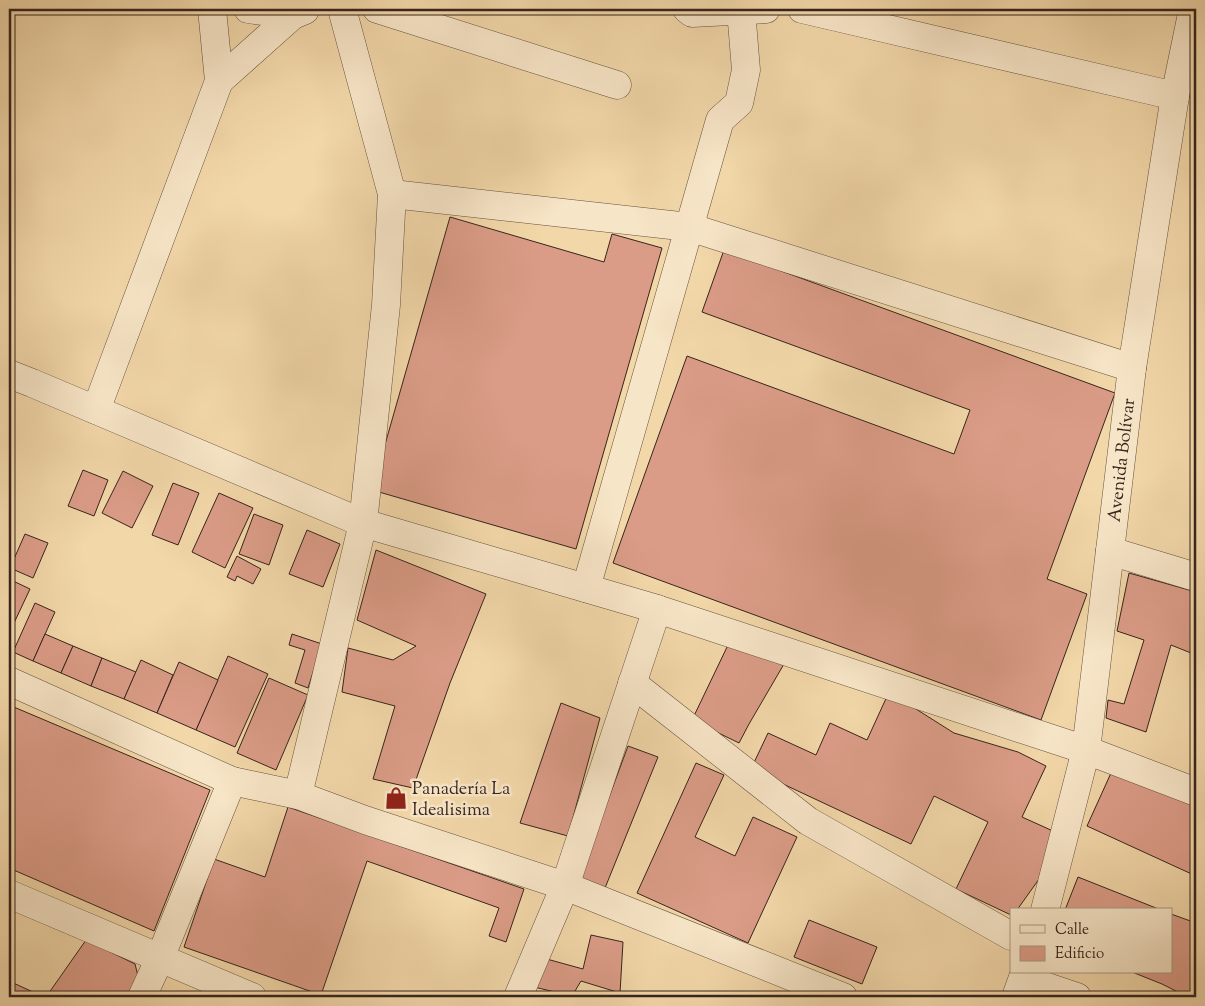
<svg xmlns="http://www.w3.org/2000/svg" width="1205" height="1006" font-family="'Sorts Mill Goudy',serif">
	<style>
		.building { fill: #db9c87; stroke: #37241c }
		.lines { fill: none; stroke-linecap: round; stroke-linejoin: round }
		.minor-casing { stroke: #66513f; stroke-width: 29 }
		.tertiary-casing { stroke: #66513f; stroke-width: 29 }
		.minor { stroke: #f7e5c7; stroke-width: 28 }
		.tertiary { stroke: #f7e5c7; stroke-width: 28 }
		.labels { text-anchor: middle; stroke-width: 5; stroke-linejoin: round; paint-order: stroke }
		.street-label { font-size: 18px; fill: #37241c; stroke: #f7e5c7 }
		.poi-label { font-size: 18px; fill: #37241c; stroke: #f7e5c7; text-anchor: start }
	</style>
	<rect width="100%" height="100%" fill="#f2d7a9"/>
	<filter id="stains"><feTurbulence type="fractalNoise" baseFrequency=".004" numOctaves="4"/><feColorMatrix values="0 0 0 0 .2 0 0 0 0 .09 0 0 0 0 .02 0 0 0 .5 -.17"/></filter>
	<radialGradient id="worn" r=".72"><stop offset=".6" stop-color="#630" stop-opacity="0"/><stop offset="1" stop-color="#630" stop-opacity=".3"/></radialGradient>
	<g class="building">
		<path d="M 450,217 L 604,262 L 612,234 L 662,248 L 576,549 L 372,490 Z"/>
		<path d="M 724,250 L 1115,393 L 1047,579 L 1087,594 L 1041,720 L 613,563 L 687,356 L 954,454 L 970,410 L 702,312 Z"/>
		<path d="M 83,470 L 108,480 L 94,516 L 68,506 Z"/>
		<path d="M 123,471 L 153,486 L 132,528 L 102,513 Z"/>
		<path d="M 173,483 L 199,493 L 178,545 L 152,535 Z"/>
		<path d="M 219,493 L 253,508 L 225,568 L 192,552 Z"/>
		<path d="M 254,514 L 283,525 L 269,565 L 239,554 Z"/>
		<path d="M 307,530 L 340,544 L 323,587 L 289,574 Z"/>
		<path d="M 25,534 L 48,543 L 33,578 L 10,568 Z"/>
		<path d="M 376,550 L 486,594 L 450,683 L 413,788 L 373,779 L 395,706 L 342,692 L 348,648 L 393,660 L 416,646 L 357,620 Z"/>
		<path d="M 237,556 L 261,569 L 253,584 L 237,576 L 235,581 L 227,577 Z"/>
		<path d="M 1129,573 L 1196,592 L 1196,655 L 1171,645 L 1146,732 L 1106,718 L 1108,700 L 1124,704 L 1144,640 L 1117,631 Z"/>
		<path d="M 9,579 L 30,589 L 14,623 L 9,620 Z"/>
		<path d="M 35,603 L 55,612 L 33,661 L 13,652 Z"/>
		<path d="M 9,624 L 14,627 L 9,637 Z"/>
		<path d="M 45,634 L 73,646 L 61,673 L 33,661 Z"/>
		<path d="M 292,634 L 322,644 L 308,688 L 295,683 L 305,650 L 289,645 Z"/>
		<path d="M 728,645 L 784,664 L 749,724 L 739,743 L 692,720 Z"/>
		<path d="M 73,646 L 102,658 L 91,686 L 61,673 Z"/>
		<path d="M 228,656 L 268,674 L 235,747 L 196,730 Z"/>
		<path d="M 102,658 L 136,672 L 124,699 L 91,686 Z"/>
		<path d="M 141,660 L 173,675 L 157,713 L 124,699 Z"/>
		<path d="M 179,662 L 218,680 L 196,730 L 157,713 Z"/>
		<path d="M 269,678 L 308,695 L 276,770 L 237,753 Z"/>
		<path d="M 889,692 L 954,733 L 1018,752 L 1046,766 L 1022,817 L 1053,831 L 1059,851 L 1017,910 L 1011,910 L 1011,915 L 956,889 L 988,822 L 934,796 L 911,844 L 751,769 L 768,733 L 816,755 L 830,723 L 867,740 Z"/>
		<path d="M 561,703 L 600,718 L 568,836 L 520,823 Z"/>
		<path d="M 9,705 L 210,790 L 154,931 L 9,868 Z"/>
		<path d="M 628,746 L 658,757 L 605,888 L 579,878 Z"/>
		<path d="M 696,763 L 724,775 L 695,837 L 735,856 L 753,817 L 797,837 L 748,943 L 637,893 Z"/>
		<path d="M 1111,773 L 1196,806 L 1196,876 L 1087,826 Z"/>
		<path d="M 288,807 L 524,889 L 506,942 L 489,936 L 499,908 L 367,861 L 321,995 L 184,947 L 214,859 L 265,877 Z"/>
		<path d="M 1078,877 L 1161,910 L 1065,910 Z"/>
		<path d="M 1171,914 L 1196,923 L 1196,997 L 1188,997 L 1162,984 L 1132,972 L 1171,972 Z"/>
		<path d="M 809,920 L 877,947 L 862,984 L 794,957 Z"/>
		<path d="M 591,935 L 623,942 L 620,993 L 581,981 L 572,996 L 534,987 L 543,958 L 583,969 Z"/>
		<path d="M 86,940 L 135,964 L 138,976 L 127,997 L 46,997 Z"/>
		<path d="M 9,981 L 44,997 L 9,997 Z"/>
	</g>
	<g class="lines">
		<defs>
			<g id="minor">
				<path d="M 248,9 L 293,15 L 305,10"/>
				<path d="M 377,9 L 617,85"/>
				<path d="M 687,9 L 692,13 L 766,9"/>
				<path d="M 802,9 L 1175,96"/>
				<path d="M 219,81 L 293,15"/>
				<path d="M 392,194 L 689,227 L 1132,368"/>
				<path id="s1" d="M 9,374 L 32,383 L 363,523 L 657,609 L 1086,750 L 1132,368 L 1175,96 L 1193,9"/>
				<path d="M 96,410 L 219,81 L 212,9"/>
				<path d="M 1110,551 L 1196,577"/>
				<path d="M 586,588 L 720,120 L 739,103 L 746,70 L 741,10"/>
				<path d="M 9,681 L 232,781 L 298,795 L 365,820 L 565,886 L 843,997"/>
				<path d="M 632,683 L 808,821 L 1011,936"/>
				<path d="M 298,795 L 363,523 L 386,305 L 392,194 L 342,9"/>
				<path d="M 9,894 L 252,997"/>
				<path d="M 1023,979 L 1077,997"/>
				<path d="M 142,997 L 160,958 L 232,781"/>
				<path d="M 518,997 L 565,886 L 657,609"/>
			</g>
			<g id="tertiary">
				<path d="M 1045,910 L 1086,750 L 1196,792"/>
				<path d="M 1016,997 L 1025,972"/>
			</g>
		</defs>
		<use href="#minor" class="minor-casing"/>
		<use href="#tertiary" class="tertiary-casing"/>
		<use href="#minor" class="minor"/>
		<use href="#tertiary" class="tertiary"/>
	</g>
	<defs>
		<symbol id="shop-bare" viewBox="-9 -9 18 18"><path d="M-5-2.5h2.3a2.7 3.5 0 0 1 5.4 0H5L5.5 6h-11ZM-1.5-2.5h3a1.5 2.3 0 0 0-3 0Z" fill="#8f2418" stroke="#f7e5c7" stroke-width="2.5" paint-order="stroke"/></symbol>
	</defs>
	<g fill-rule="evenodd">
		<use href="#shop-bare" x="380" y="782" width="32" height="32"/>
	</g>
	<g class="labels">
		<g class="street-label">
			<text dy="6" stroke="none"><textPath href="#s1" startOffset="1434">Avenida Bolívar</textPath></text>
		</g>
		<g class="poi-label">
			<text x="412" y="794">Panadería La<tspan x="412" dy="21">Idealisima</tspan></text>
		</g>
	</g>
	<rect width="1205" height="1006" fill="none" stroke="#f2d7a9" stroke-width="30"/>
	<rect x="10" y="10" width="1185" height="986" fill="none" stroke="#37241c" stroke-width="2.5"/>
	<rect x="15" y="15" width="1175" height="976" fill="none" stroke="#37241c"/>
	<rect x="1010" y="908" width="162" height="65" fill="#f7e5c7" stroke="#aa9883"/>
	<rect x="1020" y="925" width="25" height="8" fill="#f7e5c7" stroke="#aa9883"/>
	<text x="1055" y="934" font-size="15" fill="#37241c">Calle</text>
	<rect x="1020" y="946" width="25" height="15" fill="#db9c87" stroke="#aa9883"/>
	<text x="1055" y="958" font-size="15" fill="#37241c">Edificio</text>
	<rect width="100%" height="100%" filter="url(#stains)"/>
	<rect width="100%" height="100%" fill="url(#worn)"/>
</svg>
